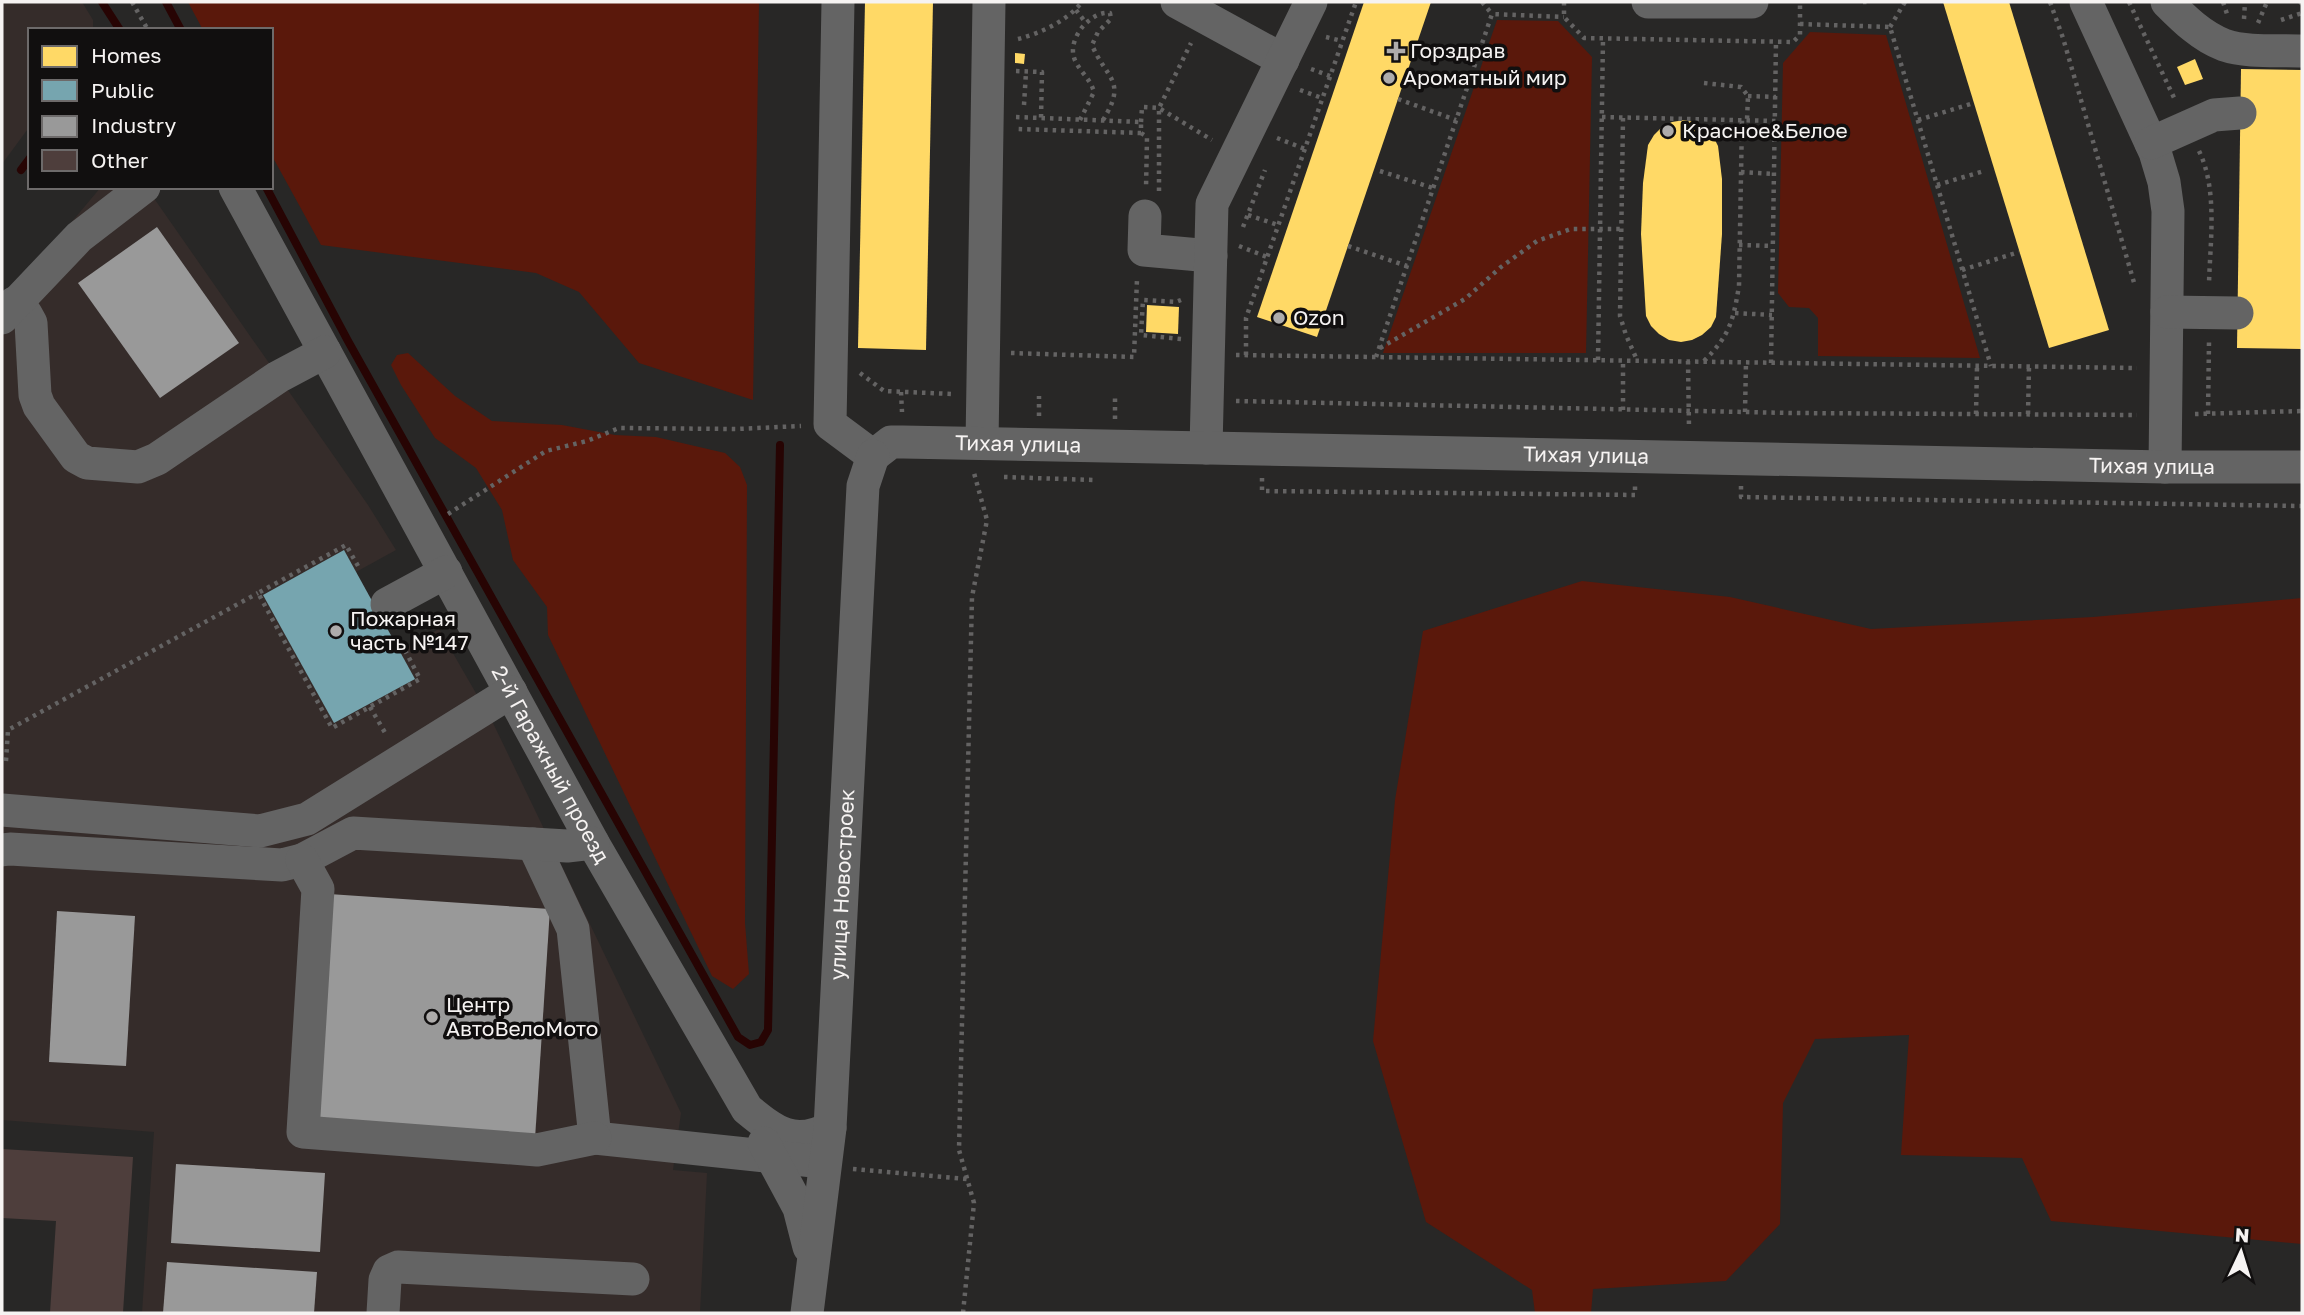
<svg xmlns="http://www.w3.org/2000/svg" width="2304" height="1315" font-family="'Golos Text',sans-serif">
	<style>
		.built { fill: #352c2a }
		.green { fill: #5a180b }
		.homes { fill: #ffd966 }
		.public { fill: #76a5af }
		.industry { fill: #999 }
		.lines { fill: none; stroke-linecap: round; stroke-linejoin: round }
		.stream { stroke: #270403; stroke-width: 8 }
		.building { fill: #4e3e3c }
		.path { stroke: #646363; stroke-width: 4.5; stroke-dasharray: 3.5 5; stroke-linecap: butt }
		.minor { stroke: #646464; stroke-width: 33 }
		.poi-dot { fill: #aeacab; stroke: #110f0f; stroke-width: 2.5 }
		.labels { text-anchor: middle; stroke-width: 7; stroke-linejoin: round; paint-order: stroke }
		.poi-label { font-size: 21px; fill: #f6f3f2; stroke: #110f0f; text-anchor: start }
		.street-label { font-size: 21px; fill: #f6f3f2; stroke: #110f0f }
	</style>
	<rect width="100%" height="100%" fill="#282726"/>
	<g class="built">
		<path d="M 2,2 L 82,2 L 93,20 L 93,30 L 30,30 L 30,126 L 2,164 Z"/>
		<path d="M 101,187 L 143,187 L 151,194 L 368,505 L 396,550 L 356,572 L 400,651 L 439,629 L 492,721 L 681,1113 L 673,1170 L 707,1173 L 700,1313 L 142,1313 L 154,1132 L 2,1120 L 2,305 Z"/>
	</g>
	<g class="green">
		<path d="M 188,2 L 759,2 L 753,400 L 639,363 L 579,292 L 536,273 L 321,245 L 271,154 L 271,30 L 203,30 Z"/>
		<path d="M 1497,20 L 1558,21 L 1592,57 L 1586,353 L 1383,353 Z"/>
		<path d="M 1810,32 L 1886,35 L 1980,358 L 1818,356 L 1818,318 L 1809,308 L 1789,307 L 1778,293 L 1783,63 Z"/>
		<path d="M 408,353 L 455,396 L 492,421 L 562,425 L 615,435 L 656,437 L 725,453 L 740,467 L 747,485 L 745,923 L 749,974 L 733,989 L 712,976 L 548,635 L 547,607 L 513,560 L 502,510 L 476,468 L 435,438 L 401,385 L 391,365 L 397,355 Z"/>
		<path d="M 1582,581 L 1730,597 L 1871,629 L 2093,617 L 2302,598 L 2302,1244 L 2051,1221 L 2022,1158 L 1901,1155 L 1909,1035 L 1815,1039 L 1783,1103 L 1780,1224 L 1726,1281 L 1593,1289 L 1591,1313 L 1535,1313 L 1532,1290 L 1426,1222 L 1373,1041 L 1395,800 L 1423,631 Z"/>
	</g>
	<g class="homes">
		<path d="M 865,2 L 933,2 L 926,350 L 858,348 Z"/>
		<path d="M 1364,2 L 1431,2 L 1317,337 L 1257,317 Z"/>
		<path d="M 1943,2 L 2009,2 L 2109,330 L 2049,348 Z"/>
		<path d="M 1015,53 L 1025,54 L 1024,64 L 1015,63 Z"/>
		<path d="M 2195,59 L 2203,79 L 2185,85 L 2177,67 Z"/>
		<path d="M 2241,69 L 2302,70 L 2302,349 L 2237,348 Z"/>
		<path d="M 1684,120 L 1695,122 L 1705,127 L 1713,136 L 1718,146 L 1722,179 L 1722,234 L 1716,317 L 1711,327 L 1702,335 L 1692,340 L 1681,342 L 1669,340 L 1659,334 L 1651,326 L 1646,316 L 1641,234 L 1643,183 L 1648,145 L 1654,135 L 1662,127 L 1672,122 Z"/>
		<path d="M 1147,305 L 1179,307 L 1178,334 L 1146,332 Z"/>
	</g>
	<path class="public" d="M 344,550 L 415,679 L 334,723 L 263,595 Z"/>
	<g class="industry">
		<path d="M 157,227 L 239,343 L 160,398 L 78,283 Z"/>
		<path d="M 329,894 L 550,909 L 535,1139 L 314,1125 Z"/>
		<path d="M 57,911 L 135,916 L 126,1066 L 49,1062 Z"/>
		<path d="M 176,1164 L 325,1173 L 320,1252 L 171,1243 Z"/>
		<path d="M 167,1262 L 317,1272 L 314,1313 L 163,1313 Z"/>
	</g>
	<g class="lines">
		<g class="stream">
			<path d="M 102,2 L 120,30"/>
			<path d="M 166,2 L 181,30"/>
			<path d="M 21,170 L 30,158"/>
			<path d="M 266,187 L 348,341 L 738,1037 L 750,1045 L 761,1042 L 768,1030 L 780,445"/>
		</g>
	</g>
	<path class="building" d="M 2,1149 L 133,1157 L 123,1313 L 50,1313 L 56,1221 L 2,1218 Z"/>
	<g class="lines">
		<g class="path">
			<path d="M 132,2 L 148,30"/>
			<path d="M 1482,2 L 1492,14"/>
			<path d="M 1564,2 L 1564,17 L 1584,38 L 1793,42 L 1800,35 L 1800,2"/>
			<path d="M 1863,2 L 1869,2"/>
			<path d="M 2050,2 L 2063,38 L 2135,286"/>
			<path d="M 2129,2 L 2176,102"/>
			<path d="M 2223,2 L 2227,14"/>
			<path d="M 2300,2 L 2302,4"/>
			<path d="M 1076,10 L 1086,23"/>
			<path d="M 2244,19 L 2245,2"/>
			<path d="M 2281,20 L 2302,13"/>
			<path d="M 2258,23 L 2267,2"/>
			<path d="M 1800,24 L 1890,27 L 1991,366"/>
			<path d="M 1890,27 L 1905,2"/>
			<path d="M 1326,37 L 1342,41"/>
			<path d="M 1018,39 C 1041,33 1067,21 1082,2"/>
			<path d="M 1311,69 L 1330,76"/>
			<path d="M 1016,71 L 1042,72 L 1041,118"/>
			<path d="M 1704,83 L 1741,87 L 1748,96 L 1747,120"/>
			<path d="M 1300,90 L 1322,98"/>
			<path d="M 1748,96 L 1776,97"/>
			<path d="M 1398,99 L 1456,120"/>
			<path d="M 1024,105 L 1026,72"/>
			<path d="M 1016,117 L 1141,122 L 1141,133 L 1017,129"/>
			<path d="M 1602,117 L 1776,121"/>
			<path d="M 1623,118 L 1620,316 L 1626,335 L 1637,360"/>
			<path d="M 1080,120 L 1094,92 C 1089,73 1068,65 1074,43 C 1076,36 1080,29 1085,24 C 1093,17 1100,12 1110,13 L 1111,19 L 1098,32 L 1092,45 C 1106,79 1128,80 1103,120"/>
			<path d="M 1918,120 L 1974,103"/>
			<path d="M 1141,122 L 1142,107 L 1159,108 L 1212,140"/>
			<path d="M 1141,133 L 1147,137 L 1146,189"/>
			<path d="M 1277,138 L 1305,149"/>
			<path d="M 2199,151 C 2218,190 2210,242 2209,284"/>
			<path d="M 1380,171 L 1433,188"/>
			<path d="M 1741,172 L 1775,174"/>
			<path d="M 1937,185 L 1984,171"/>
			<path d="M 1159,191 L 1159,108 L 1191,43"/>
			<path d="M 1248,215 L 1278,225"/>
			<path d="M 1243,227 L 1265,170"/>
			<path d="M 1739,245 L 1773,246"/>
			<path d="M 1239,246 L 1267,257"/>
			<path d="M 1348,246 L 1407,266"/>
			<path d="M 1962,270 L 2019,252"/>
			<path d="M 1735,313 L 1772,315"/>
			<path d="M 1181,339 L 1141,335 L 1143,300 L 1176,302 L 1181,300"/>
			<path d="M 1380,348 L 1465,299 L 1501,267 L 1537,241 L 1571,229 L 1622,229"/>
			<path d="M 1011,353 L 1134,357 L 1137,279"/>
			<path d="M 1236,355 L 2137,368"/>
			<path d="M 1246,355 L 1246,318 L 1356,2"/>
			<path d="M 1376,357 L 1492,14 L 1564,17"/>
			<path d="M 1598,360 L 1603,39"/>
			<path d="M 1688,361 L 1689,428"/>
			<path d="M 1704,361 C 1730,335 1733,321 1739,286 L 1742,120"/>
			<path d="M 1771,363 L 1776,42"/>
			<path d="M 860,373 L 884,391 L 953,394"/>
			<path d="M 901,392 L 902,412"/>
			<path d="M 1236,401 L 1791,413 L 2137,415"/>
			<path d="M 1623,410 L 1623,360"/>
			<path d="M 1745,412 L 1746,362"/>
			<path d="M 1976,414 L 1977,366"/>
			<path d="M 2028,414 L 2029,366"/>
			<path d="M 2195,414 L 2302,411"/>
			<path d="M 2208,414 L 2209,342"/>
			<path d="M 1039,416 L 1039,396"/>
			<path d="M 1115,419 L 1115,398"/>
			<path d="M 1004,477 L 1094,480"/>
			<path d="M 1262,478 L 1262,491 L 1635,495 L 1635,484"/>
			<path d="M 1741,486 L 1741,497 L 2302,506"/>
			<path d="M 448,514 L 546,451 L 587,441 L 619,428 L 736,429 L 801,426"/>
			<path d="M 358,566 L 346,545 L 258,593 L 332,728 L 420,679 L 406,652"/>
			<path d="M 370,707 L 387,736"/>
			<path d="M 6,761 L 8,730 L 258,593"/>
			<path d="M 853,1169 L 967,1179"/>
			<path d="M 963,1313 L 974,1203 L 959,1150 L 972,597 L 987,520 L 974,473"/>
		</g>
		<g class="minor">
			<path d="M 838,2 L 830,424 L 873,456"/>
			<path d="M 1177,2 L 1283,60"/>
			<path d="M 1648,2 L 1752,2"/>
			<path d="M 2086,2 L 2155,152 L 2164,182 L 2168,211 L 2165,467"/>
			<path d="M 2167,2 C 2184,19 2201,36 2224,45 C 2247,53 2278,50 2302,51"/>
			<path d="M 2151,143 L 2214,115 L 2240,113"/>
			<path id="s1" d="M 235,187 L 593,843 L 747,1109 C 775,1132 794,1147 830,1128"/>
			<path d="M 1145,216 L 1144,250 L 1211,256"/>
			<path d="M 14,303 L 26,314 L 31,323 L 35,395 L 39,406 L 76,457 L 87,463 L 138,467 L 157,459 L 278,377 L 325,352"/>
			<path d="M 2167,312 L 2237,313"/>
			<path d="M 2,318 L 79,237 L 144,187"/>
			<path d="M 982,443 L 989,2"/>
			<path d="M 1206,448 L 1212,204 L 1311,2"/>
			<path id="s2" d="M 873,456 L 891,442 L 903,442 L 2165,467 L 2302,467"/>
			<path d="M 387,604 L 446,572"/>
			<path d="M 2,810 L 260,831 L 307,819 L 511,692"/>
			<path d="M 533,844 L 573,929 L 595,1138 L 823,1162"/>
			<path d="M 2,850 L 10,849 L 282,865 L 302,860 L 353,833 L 567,846 L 593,843"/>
			<path d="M 302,860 L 318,889 L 303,1132 L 537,1150 L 595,1138"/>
			<path d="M 764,1143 L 799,1208 L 809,1247"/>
			<path d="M 383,1313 L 385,1280 L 389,1271 L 398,1267 L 633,1279"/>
			<path id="s3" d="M 807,1313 L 830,1128 L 863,486 L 873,456"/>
		</g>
	</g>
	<g class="poi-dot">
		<path d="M1392.5 40.5h7v7h7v7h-7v7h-7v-7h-7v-7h7z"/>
		<circle cx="1389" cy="78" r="7"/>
		<circle cx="1668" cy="131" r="7"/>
		<circle cx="1279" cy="318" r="7"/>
		<circle cx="336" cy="631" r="7"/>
		<circle cx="432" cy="1017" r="7"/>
	</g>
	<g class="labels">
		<g class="poi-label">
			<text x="1410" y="58">Горздрав</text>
			<text x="1403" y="85">Ароматный мир</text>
			<text x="1682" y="138">Красное&amp;Белое</text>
			<text x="1293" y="325">Ozon</text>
			<text x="350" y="626">Пожарная<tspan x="350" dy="24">часть №147</tspan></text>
			<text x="446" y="1012">Центр<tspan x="446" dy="24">АвтоВелоМото</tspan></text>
		</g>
		<g class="street-label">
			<text dy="7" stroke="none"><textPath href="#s2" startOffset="150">Тихая улица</textPath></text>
			<text dy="7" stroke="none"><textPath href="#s2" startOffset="718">Тихая улица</textPath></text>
			<text dy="7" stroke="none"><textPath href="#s2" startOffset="1284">Тихая улица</textPath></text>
			<text dy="7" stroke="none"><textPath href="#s1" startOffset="658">2-й Гаражный проезд</textPath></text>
			<text dy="7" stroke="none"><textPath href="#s3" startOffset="430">улица Новостроек</textPath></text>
		</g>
	</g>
	<rect width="2304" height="1315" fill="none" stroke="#f6f3f2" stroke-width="7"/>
	<rect x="28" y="28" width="245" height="161" fill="#110f0f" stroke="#6d6a6a" stroke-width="2"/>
	<rect x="42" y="46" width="35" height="21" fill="#ffd966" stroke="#6d6a6a" stroke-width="2"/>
	<text x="91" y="63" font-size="21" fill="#f6f3f2">Homes</text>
	<rect x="42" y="80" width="35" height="21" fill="#76a5af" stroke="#6d6a6a" stroke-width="2"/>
	<text x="91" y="98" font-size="21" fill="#f6f3f2">Public</text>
	<rect x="42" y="116" width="35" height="21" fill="#999999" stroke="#6d6a6a" stroke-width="2"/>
	<text x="91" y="133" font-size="21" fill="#f6f3f2">Industry</text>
	<rect x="42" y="150" width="35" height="21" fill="#4e3e3c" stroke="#6d6a6a" stroke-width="2"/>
	<text x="91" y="168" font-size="21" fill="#f6f3f2">Other</text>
	<g transform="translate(2241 1252) rotate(4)" stroke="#110f0f" stroke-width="5" paint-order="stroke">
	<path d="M0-5L12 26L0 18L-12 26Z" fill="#f6f3f2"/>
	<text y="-10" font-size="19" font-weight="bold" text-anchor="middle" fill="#f6f3f2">N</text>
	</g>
</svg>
